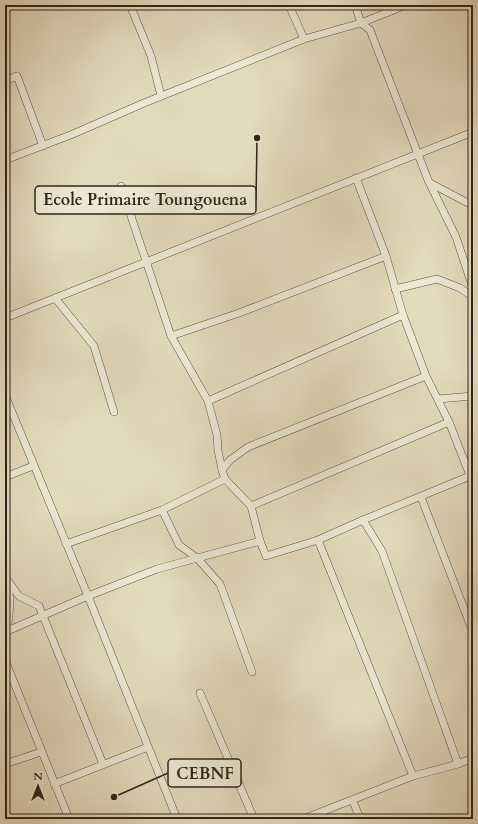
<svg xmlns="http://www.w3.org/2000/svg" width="478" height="824" font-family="Cardo,serif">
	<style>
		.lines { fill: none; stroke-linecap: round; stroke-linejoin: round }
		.minor-casing { stroke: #5e5241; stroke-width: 8 }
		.minor { stroke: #ede7d4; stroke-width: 7 }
		.leader { fill: none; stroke: #312418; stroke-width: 1.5 }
		.callout-dot { fill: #312418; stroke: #ede7d4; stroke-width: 1.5 }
		.callout { fill: #ede7d4; stroke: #312418; stroke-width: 1.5 }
		.callout-label { font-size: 16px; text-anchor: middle; font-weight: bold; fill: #312418 }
	</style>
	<rect width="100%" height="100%" fill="#e4dabd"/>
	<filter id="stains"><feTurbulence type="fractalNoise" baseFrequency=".005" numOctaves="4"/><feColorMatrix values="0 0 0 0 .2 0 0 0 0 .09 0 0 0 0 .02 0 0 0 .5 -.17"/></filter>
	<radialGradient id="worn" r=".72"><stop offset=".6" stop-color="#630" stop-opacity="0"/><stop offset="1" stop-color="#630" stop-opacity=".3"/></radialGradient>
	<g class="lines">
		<defs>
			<g id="minor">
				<path d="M 130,5 L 151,56 L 161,96"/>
				<path d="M 289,5 L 304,39"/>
				<path d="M 355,5 L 361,23 L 370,30 L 428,180 L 456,237 L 473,288"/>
				<path d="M 5,81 L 17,76 L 43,146"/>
				<path d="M 5,160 L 73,134 L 144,103 L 304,39 L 361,23 L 406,5"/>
				<path d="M 356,178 L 386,256 L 403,315 L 426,376 L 449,422 L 473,483"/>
				<path d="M 430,183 L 468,203 L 473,201"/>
				<path d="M 121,186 L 171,336 L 208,401 L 217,435 L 218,450 L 222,470"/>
				<path d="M 395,289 L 437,279 L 460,288 L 473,297"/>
				<path d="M 55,298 L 94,346 L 114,412"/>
				<path d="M 5,318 L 473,132"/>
				<path d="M 171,336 L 239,313 L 386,256"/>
				<path d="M 426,376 L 248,447 L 230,460 L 222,470 L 225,479 L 251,506 L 260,541 L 266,556 L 318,540 L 363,520 L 470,476"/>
				<path d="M 5,395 L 88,596 L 177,819"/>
				<path d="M 438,399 L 473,396"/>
				<path d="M 208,401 L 403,315"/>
				<path d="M 5,477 L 33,466"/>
				<path d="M 421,497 L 473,632"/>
				<path d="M 251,506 L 449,422"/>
				<path d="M 162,510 L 179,545 L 197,558 L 220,584 L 252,672"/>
				<path d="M 363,520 L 382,551 L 458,764"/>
				<path d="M 318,540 L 413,776"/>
				<path d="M 66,544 L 162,510 L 225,479"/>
				<path d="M 5,575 C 12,592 10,613 7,631"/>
				<path d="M 8,581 L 19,596 L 39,606 L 103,764"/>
				<path d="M 5,632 L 88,596 L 157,569 L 260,541"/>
				<path d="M 5,660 L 69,819"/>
				<path d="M 200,693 L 254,819"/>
				<path d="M 5,764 L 41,752"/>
				<path d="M 54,784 L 148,747"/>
				<path d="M 353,801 L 360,819"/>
				<path d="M 303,819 L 413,776 L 458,764 L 473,758"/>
			</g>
		</defs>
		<use href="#minor" class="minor-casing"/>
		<use href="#minor" class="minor"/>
	</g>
	<path class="leader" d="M257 138L256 200M114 797L168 773"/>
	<g class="callout-dot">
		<circle cx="257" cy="138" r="4"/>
		<circle cx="114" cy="797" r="4"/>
	</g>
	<g class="callout">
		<rect x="35" y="186" width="221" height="28" rx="4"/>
		<rect x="168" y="759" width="73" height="28" rx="4"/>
	</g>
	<g class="callout-label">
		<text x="145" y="205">Ecole Primaire Toungouena</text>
		<text x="205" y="779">CEBNF</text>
	</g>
	<rect width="478" height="824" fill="none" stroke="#e4dabd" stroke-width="20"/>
	<rect x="6" y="6" width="466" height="812" fill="none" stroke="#312418" stroke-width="2"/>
	<rect x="10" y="10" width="458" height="804" fill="none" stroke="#312418"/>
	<g transform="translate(38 786)" stroke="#ede7d4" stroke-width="3" paint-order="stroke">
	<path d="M0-3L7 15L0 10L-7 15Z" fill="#312418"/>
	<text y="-6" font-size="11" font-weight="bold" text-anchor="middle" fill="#312418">N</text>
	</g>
	<rect width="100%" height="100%" filter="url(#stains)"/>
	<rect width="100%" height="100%" fill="url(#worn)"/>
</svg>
